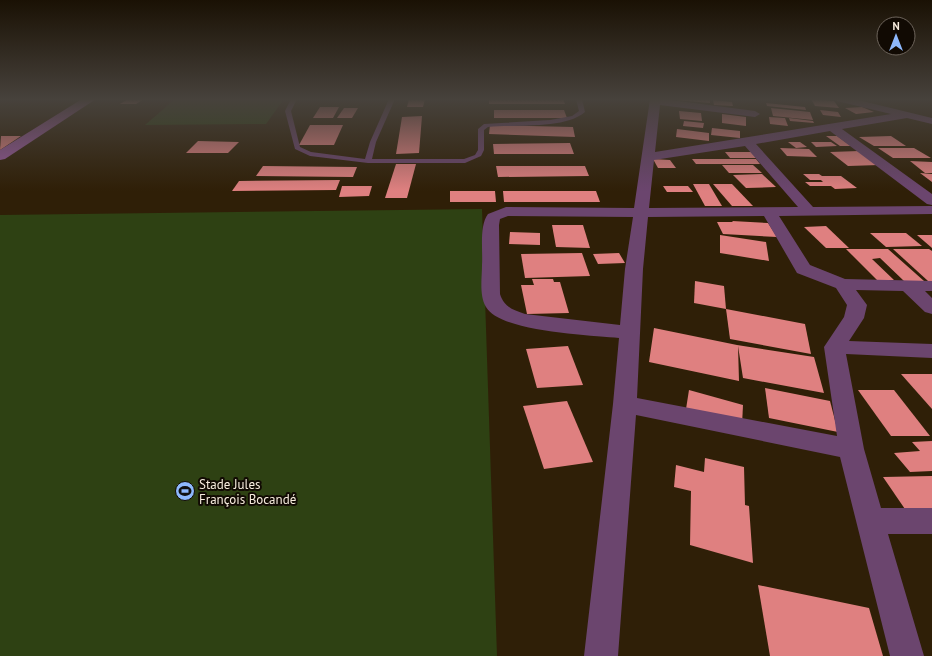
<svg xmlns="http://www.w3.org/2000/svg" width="932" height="656" font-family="'PT Sans',sans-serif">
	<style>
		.green { fill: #2e4113 }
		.building { fill: #df8080 }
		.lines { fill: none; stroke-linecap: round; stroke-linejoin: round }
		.service { fill: #6b456e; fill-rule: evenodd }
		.minor { fill: #6b456e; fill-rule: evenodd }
		.secondary { fill: #945799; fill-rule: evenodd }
		.labels { text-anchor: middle; stroke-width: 4; stroke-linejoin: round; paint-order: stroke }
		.near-poi-label { font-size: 13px; fill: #f7ecde; stroke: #110a03; text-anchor: start }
	</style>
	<rect width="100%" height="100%" fill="#2f1f07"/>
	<g class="green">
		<path d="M 175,99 L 284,99 L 266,124 L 145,125 Z"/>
		<path d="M 482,209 L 497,656 L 0,656 L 0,215 Z"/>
	</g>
	<g class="building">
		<path d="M 128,99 L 144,99 L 136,104 L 120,104 Z"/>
		<path d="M 409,99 L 425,99 L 423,107 L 407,107 Z"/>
		<path d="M 489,99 L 563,99 L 565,104 L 489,104 Z"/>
		<path d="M 676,99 L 710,99 L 710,103 L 676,100 Z"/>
		<path d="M 811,99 L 834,101 L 839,108 L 815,106 Z"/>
		<path d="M 713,100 L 732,102 L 733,106 L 714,105 Z"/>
		<path d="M 766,103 L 805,107 L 806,110 L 767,106 Z"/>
		<path d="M 320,107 L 339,107 L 333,118 L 313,118 Z"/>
		<path d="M 862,107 L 874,112 L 856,114 L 845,108 Z"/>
		<path d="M 344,108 L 358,108 L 352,118 L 337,118 Z"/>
		<path d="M 771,108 L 810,112 L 813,120 L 773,116 Z"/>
		<path d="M 494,110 L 564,110 L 567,118 L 494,118 Z"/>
		<path d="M 820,110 L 838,112 L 841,117 L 823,115 Z"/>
		<path d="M 679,111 L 701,113 L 702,121 L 680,119 Z"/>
		<path d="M 722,114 L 746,117 L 746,126 L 722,123 Z"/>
		<path d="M 422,116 L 419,153 L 396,154 L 402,117 Z"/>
		<path d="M 769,117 L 785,118 L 788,126 L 770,124 Z"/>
		<path d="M 789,118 L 813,121 L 814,123 L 790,121 Z"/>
		<path d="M 684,121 L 704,123 L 703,128 L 683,126 Z"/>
		<path d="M 310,125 L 343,125 L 334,145 L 299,145 Z"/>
		<path d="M 490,125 L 573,127 L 575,137 L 489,134 Z"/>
		<path d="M 712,128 L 740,131 L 740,138 L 711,135 Z"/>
		<path d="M 677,129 L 709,133 L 709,141 L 676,137 Z"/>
		<path d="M 1,136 L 21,136 L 0,150 Z"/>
		<path d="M 826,136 L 837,136 L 851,146 L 840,146 Z"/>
		<path d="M 891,136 L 906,146 L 874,146 L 859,137 Z"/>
		<path d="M 198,141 L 239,142 L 228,153 L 186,153 Z"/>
		<path d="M 788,142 L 800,142 L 807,147 L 796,148 Z"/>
		<path d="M 811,142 L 831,142 L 837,146 L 816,147 Z"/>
		<path d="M 570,143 L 574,154 L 494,154 L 493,144 Z"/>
		<path d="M 780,148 L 809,149 L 817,157 L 787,156 Z"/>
		<path d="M 878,148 L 914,148 L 931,158 L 893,158 Z"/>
		<path d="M 859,151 L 879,165 L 848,166 L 830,152 Z"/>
		<path d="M 725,152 L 752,152 L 758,158 L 730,158 Z"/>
		<path d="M 653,159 L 670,160 L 676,168 L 658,168 Z"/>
		<path d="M 692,159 L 756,159 L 760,164 L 696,164 Z"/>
		<path d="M 910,161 L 932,162 L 932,173 L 925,173 Z"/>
		<path d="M 396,164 L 416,164 L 407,198 L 385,198 Z"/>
		<path d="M 722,165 L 753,165 L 762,173 L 729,173 Z"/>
		<path d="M 263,166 L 357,167 L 353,177 L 256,176 Z"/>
		<path d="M 496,166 L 585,166 L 589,176 L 498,177 Z"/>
		<path d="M 920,173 L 932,174 L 932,182 Z"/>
		<path d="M 762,174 L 776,187 L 746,188 L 733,175 Z"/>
		<path d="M 803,174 L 819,174 L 822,176 L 841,176 L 857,188 L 835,189 L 831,186 L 810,186 L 805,182 L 823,182 L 821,180 L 810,180 Z"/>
		<path d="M 340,180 L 336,190 L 232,191 L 239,181 Z"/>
		<path d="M 693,184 L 709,184 L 722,206 L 705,206 Z"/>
		<path d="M 713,184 L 732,184 L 753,206 L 732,206 Z"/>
		<path d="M 342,186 L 372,186 L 369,196 L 339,197 Z"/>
		<path d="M 663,186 L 688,186 L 693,192 L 667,192 Z"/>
		<path d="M 450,191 L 495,191 L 496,202 L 450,202 Z"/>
		<path d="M 503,191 L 596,191 L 600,202 L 504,202 Z"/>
		<path d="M 732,221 L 768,223 L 777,237 L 723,234 L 717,222 L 733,222 Z"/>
		<path d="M 552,225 L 583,225 L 590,248 L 556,247 Z"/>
		<path d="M 826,226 L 849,248 L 826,248 L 804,227 Z"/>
		<path d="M 510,232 L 540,233 L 540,245 L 509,244 Z"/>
		<path d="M 870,233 L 906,233 L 922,246 L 886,247 Z"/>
		<path d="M 720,235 L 766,242 L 769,261 L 720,253 Z"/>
		<path d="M 917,235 L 932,235 L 932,248 Z"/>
		<path d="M 846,249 L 888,249 L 924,281 L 904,281 L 880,258 L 872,259 L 894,280 L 877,280 Z"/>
		<path d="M 893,249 L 929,249 L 932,251 L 932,281 L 928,281 Z"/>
		<path d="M 582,253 L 590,276 L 525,278 L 521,254 Z"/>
		<path d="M 619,253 L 625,263 L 598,264 L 593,254 Z"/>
		<path d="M 532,279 L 553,279 L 554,282 L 560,282 L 569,313 L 527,314 L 521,285 L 534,285 Z"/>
		<path d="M 695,281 L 724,286 L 726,309 L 694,303 Z"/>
		<path d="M 726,309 L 805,324 L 811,354 L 730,339 Z"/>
		<path d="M 654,328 L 737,345 L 814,357 L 824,393 L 743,378 L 738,346 L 739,381 L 649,362 Z"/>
		<path d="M 568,346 L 583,385 L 537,388 L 526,349 Z"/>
		<path d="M 901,374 L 932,374 L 932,409 Z"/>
		<path d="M 765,388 L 830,401 L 838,432 L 769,418 Z"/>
		<path d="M 689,390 L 743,405 L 742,425 L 686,409 Z"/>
		<path d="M 858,390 L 894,390 L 930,436 L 891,436 Z"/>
		<path d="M 567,401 L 593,462 L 544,469 L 523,406 Z"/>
		<path d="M 932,441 L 932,471 L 910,472 L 894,453 L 920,451 L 912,442 Z"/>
		<path d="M 705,458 L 744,467 L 745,505 L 749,506 L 753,563 L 690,545 L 691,491 L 674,487 L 676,465 L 704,472 Z"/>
		<path d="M 932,476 L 932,512 L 907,512 L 883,477 Z"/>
		<path d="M 758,585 L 869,608 L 883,656 L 770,656 Z"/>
	</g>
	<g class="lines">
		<path class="service" d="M 291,99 L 297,99 L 291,111 L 300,147 L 311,152 L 365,159 L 370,142 L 389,99 L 395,99 L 376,142 L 372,159 L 464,159 L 475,155 L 478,150 L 478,129 L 484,124 L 550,120 L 572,116 L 579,111 L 576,99 L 582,99 L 585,112 C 564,130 514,124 488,127 L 484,130 L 484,150 L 481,156 L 465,163 L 368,163 L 310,156 L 295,149 L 285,111 Z"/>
		<path class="minor" d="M 650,99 L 663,99 L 755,111 L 760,114 L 755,117 L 660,105 L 655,152 L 891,114 L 837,101 L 836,99 L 854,99 L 932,118 L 932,124 L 907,118 L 842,129 L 932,194 L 932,205 L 927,204 L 830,131 L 756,144 L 813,207 L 932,206 L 932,214 L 779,216 L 810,265 L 845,279 L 932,281 L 932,291 L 925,291 L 932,298 L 932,314 L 925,312 L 903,291 L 856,290 L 867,305 L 864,318 L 849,341 L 932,344 L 932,358 L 846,354 L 864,449 L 881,508 L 932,508 L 932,534 L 888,534 L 924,656 L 890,656 L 840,457 L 636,415 L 618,656 L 584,656 L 613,404 L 619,338 C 591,335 500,332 486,307 C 479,295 482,278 482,265 C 483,250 479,226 488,214 L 506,207 L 634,208 ZM 745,146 L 798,207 L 649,208 L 654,160 ZM 508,216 L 633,217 L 625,269 L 620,325 L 525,314 C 513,310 504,307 500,294 L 499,225 L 500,219 ZM 764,216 L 797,273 L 836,288 L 847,305 L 844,317 L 824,347 L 837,436 L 637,398 L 643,269 L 648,217 Z"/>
		<path class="secondary" d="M 82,99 L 96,99 L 5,159 L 0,160 L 0,150 Z"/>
	</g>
	<linearGradient id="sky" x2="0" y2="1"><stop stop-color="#1a1104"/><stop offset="0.52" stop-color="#47423c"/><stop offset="1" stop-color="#47423c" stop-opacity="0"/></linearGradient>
	<rect width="932" height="191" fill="url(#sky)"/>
	<defs>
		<symbol id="stadium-disc" viewBox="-11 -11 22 22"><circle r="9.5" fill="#8eb9fd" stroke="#110a03"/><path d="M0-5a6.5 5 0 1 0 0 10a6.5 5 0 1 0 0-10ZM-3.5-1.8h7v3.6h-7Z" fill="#111"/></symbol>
	</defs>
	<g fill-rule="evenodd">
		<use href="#stadium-disc" x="174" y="480" width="22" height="22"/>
	</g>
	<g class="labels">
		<g class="near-poi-label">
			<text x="199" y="489">Stade Jules<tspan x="199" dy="15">François Bocandé</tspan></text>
		</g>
	</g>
	<g transform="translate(896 36)"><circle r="19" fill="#110a03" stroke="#6d645b"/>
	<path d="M0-3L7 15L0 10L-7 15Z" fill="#8eb9fd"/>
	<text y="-6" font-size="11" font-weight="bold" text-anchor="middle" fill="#f7ecde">N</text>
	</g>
</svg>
